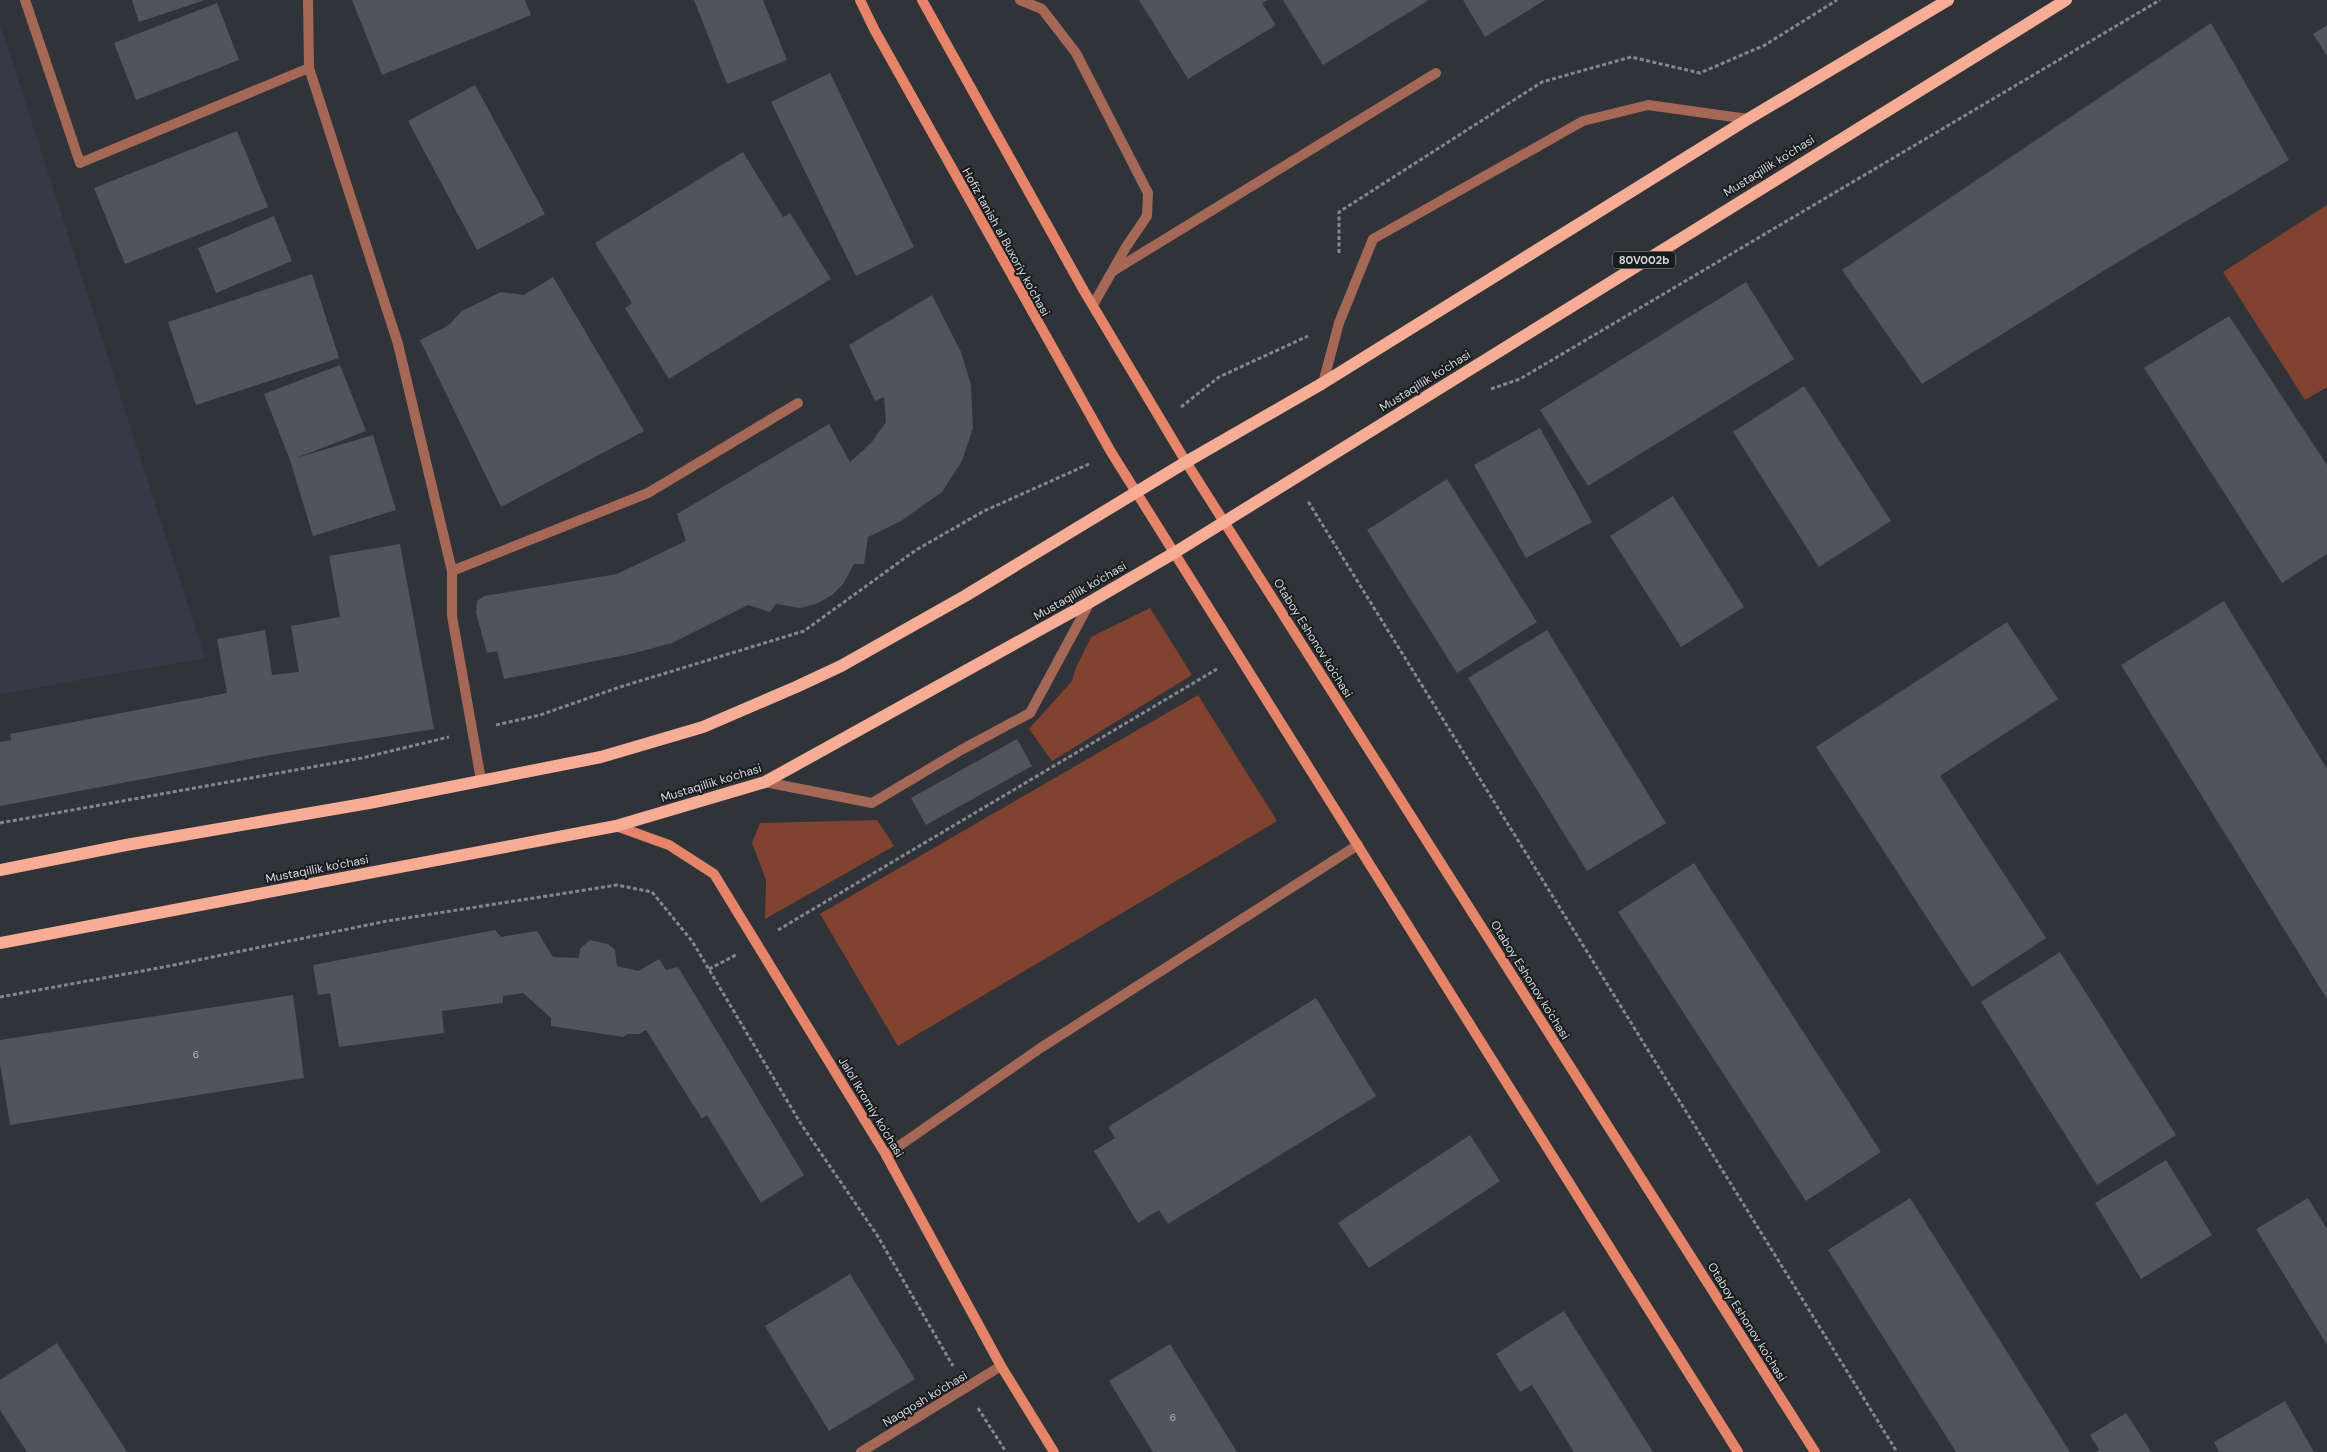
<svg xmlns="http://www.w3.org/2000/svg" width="2327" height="1452" font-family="'DM Sans',sans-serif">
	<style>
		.built { fill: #353b46 }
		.green { fill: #814230 }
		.building { fill: #51545a }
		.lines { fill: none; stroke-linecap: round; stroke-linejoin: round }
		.path { stroke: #84878b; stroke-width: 3; stroke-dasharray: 4 2.5; stroke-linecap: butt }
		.lane { stroke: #a56857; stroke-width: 10 }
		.street { stroke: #a56857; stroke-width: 10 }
		.secondary { stroke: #e58468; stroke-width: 10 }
		.primary { stroke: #f7ac96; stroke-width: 12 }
		.labels { text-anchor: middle; stroke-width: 4; stroke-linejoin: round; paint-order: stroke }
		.number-label { font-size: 10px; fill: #b6b8bc }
		.shield { fill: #191b1d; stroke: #9ea0a3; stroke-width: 1 }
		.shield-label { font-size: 11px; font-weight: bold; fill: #d7d9dd }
		.street-label { font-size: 12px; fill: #d7d9dd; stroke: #191b1d }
	</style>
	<rect width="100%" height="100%" fill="#303338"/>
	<path class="built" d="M 0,24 L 205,658 L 0,694 Z"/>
	<g class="green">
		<path d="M 2327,205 L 2327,387 L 2305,400 L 2223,272 Z"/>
		<path d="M 1150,608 L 1192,675 L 1052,761 L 1029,729 L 1072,681 L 1075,670 L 1091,637 Z"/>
		<path d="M 1198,695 L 1277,821 L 898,1046 L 820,914 Z"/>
		<path d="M 877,820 L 894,846 L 765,919 L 766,880 L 752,843 L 760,823 Z"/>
	</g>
	<g class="building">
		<path d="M 132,0 L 205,0 L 139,22 Z"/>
		<path d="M 352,0 L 525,0 L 531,15 L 382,75 Z"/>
		<path d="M 694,0 L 763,0 L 787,60 L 727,84 Z"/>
		<path d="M 1139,0 L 1268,0 L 1262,3 L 1276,25 L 1188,79 Z"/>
		<path d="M 1283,0 L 1429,0 L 1323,65 Z"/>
		<path d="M 1463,0 L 1545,0 L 1485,37 Z"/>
		<path d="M 217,3 L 239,60 L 136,100 L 114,43 Z"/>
		<path d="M 2211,23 L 2289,160 L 2108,268 L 1922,384 L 1842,270 Z"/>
		<path d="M 2327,25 L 2327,56 L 2313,34 Z"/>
		<path d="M 830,73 L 914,247 L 856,276 L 771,102 Z"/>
		<path d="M 475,85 L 545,214 L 477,250 L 408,121 Z"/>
		<path d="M 237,131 L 268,207 L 125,264 L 94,188 Z"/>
		<path d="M 743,152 L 783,217 L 790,213 L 831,279 L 669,379 L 625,308 L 632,303 L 595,243 Z"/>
		<path d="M 274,216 L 292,261 L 216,293 L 198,248 Z"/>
		<path d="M 312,274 L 339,358 L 196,405 L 168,322 Z"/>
		<path d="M 553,277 L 644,431 L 501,507 L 420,340 L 449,325 L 462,311 L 501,292 L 524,295 Z"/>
		<path d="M 1746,282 L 1794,359 L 1588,486 L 1540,410 Z"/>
		<path d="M 932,295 L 961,352 L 971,385 L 973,428 L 962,461 L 942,492 L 901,521 L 868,537 L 864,564 L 854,564 L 843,584 L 832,595 L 816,604 L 800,608 L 776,604 L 770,612 L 748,605 L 672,643 L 631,654 L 504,679 L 497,651 L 487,653 L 476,613 L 477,601 L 484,596 L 617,574 L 686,541 L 677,514 L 829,424 L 850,462 L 871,443 L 886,422 L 884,397 L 875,401 L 849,345 Z"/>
		<path d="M 2229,316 L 2327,465 L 2327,554 L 2282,583 L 2144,368 Z"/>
		<path d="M 340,365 L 366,431 L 296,458 L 373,435 L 396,510 L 313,536 L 290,460 L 264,394 Z"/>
		<path d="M 1804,386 L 1891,521 L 1819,567 L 1733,432 Z"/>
		<path d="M 1540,428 L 1592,522 L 1526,558 L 1474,465 Z"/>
		<path d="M 1447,479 L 1537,622 L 1457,673 L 1367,530 Z"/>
		<path d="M 1673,496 L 1744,607 L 1681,647 L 1610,536 Z"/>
		<path d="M 400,544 L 434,729 L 276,754 L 0,806 L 0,742 L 11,740 L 10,734 L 227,693 L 217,639 L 265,630 L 272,675 L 299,672 L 291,626 L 340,617 L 329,556 Z"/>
		<path d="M 2224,601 L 2327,769 L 2327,999 L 2121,665 Z"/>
		<path d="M 2007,622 L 2058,699 L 1940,776 L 2046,938 L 1972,987 L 1816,747 Z"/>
		<path d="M 1547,630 L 1666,823 L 1587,871 L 1468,678 Z"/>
		<path d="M 1017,739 L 1032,766 L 926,825 L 911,798 Z"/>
		<path d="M 1694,863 L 1881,1152 L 1806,1201 L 1618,912 Z"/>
		<path d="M 495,930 L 501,937 L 537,931 L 553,957 L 579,958 L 580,949 L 590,940 L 608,944 L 615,950 L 617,966 L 638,971 L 659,959 L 666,970 L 678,967 L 804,1175 L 761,1203 L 707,1115 L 702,1119 L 646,1030 L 639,1034 L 628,1034 L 623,1037 L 551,1026 L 551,1018 L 523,993 L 503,996 L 503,1003 L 442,1011 L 444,1033 L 339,1047 L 330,993 L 318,995 L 313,965 Z"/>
		<path d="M 2060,952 L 2176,1135 L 2097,1185 L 1981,1002 Z"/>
		<path d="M 293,995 L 304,1078 L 10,1125 L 0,1063 L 0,1040 Z"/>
		<path d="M 1316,998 L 1376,1096 L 1168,1224 L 1159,1210 L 1138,1223 L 1094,1151 L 1115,1138 L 1108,1127 Z"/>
		<path d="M 1470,1135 L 1500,1181 L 1369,1268 L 1338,1223 Z"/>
		<path d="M 2166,1160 L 2212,1235 L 2141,1279 L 2095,1203 Z"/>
		<path d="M 1910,1198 L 2070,1452 L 1956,1452 L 1828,1250 Z"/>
		<path d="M 2308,1198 L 2327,1229 L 2327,1345 L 2256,1229 Z"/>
		<path d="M 850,1274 L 915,1379 L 829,1431 L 765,1326 Z"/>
		<path d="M 1564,1311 L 1653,1452 L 1574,1452 L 1532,1385 L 1520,1392 L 1496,1354 Z"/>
		<path d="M 57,1343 L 127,1452 L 27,1452 L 0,1410 L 0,1380 Z"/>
		<path d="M 1170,1344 L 1237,1452 L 1153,1452 L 1109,1381 Z"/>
		<path d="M 2285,1401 L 2314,1452 L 2219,1452 L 2214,1442 Z"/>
		<path d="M 2126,1413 L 2151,1452 L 2096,1452 L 2099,1450 L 2090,1435 Z"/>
	</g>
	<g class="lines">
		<g class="path">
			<path d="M 1339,253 L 1339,212 L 1542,82 L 1631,57 L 1700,73 L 1765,45 L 1837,0"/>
			<path d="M 1491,389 L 1520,379 L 2160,0"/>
			<path d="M 1181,407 L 1219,377 L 1308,336"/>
			<path d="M 1310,502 L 1309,503 L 1897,1452"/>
			<path d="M 496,725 L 540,715 L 620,687 L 804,631 L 916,550 L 984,511 L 1089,464"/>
			<path d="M 0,823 L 362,758 L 449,737"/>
			<path d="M 778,930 L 1217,669"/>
			<path d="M 709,969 L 736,955"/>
			<path d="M 0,997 L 164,967 L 387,921 L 617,885 L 652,892 L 692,941 L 801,1124 L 877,1235 L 953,1366"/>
			<path d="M 978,1408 L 1006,1452"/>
		</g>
		<g class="lane">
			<path d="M 25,0 L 80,163 L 309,68"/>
			<path d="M 308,0 L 309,68 L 398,344 L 452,571 L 452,616 L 481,780"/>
			<path d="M 1020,0 L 1042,9 L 1076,53 L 1148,193 L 1147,216 L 1126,247 L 1093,305"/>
			<path d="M 1113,271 L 1436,73"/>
			<path d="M 1323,383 L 1339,323 L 1373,239 L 1583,121 L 1648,105 L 1748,119"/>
			<path d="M 452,571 L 648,493 L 798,403"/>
			<path d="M 765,782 L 872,803 L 961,750 L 1030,713 L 1090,602"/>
			<path d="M 886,1155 L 1042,1047 L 1358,845"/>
		</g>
		<path class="street" d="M 861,1452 L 1001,1366"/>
		<g class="secondary">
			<path d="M 860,0 L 874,29 L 1111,452 L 1738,1452"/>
			<path d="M 922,0 L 1084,291 L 1186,462 L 1815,1452"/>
			<path d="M 616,826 L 669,845 L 714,874 L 886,1155 L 1001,1366 L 1054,1452"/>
		</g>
		<g class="primary">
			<path d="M 0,870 L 126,845 L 369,803 L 601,757 L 703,727 L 796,687 L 841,666 L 965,596 L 1186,462 L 1323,383 L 1748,119 L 1948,0"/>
			<path d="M 0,943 L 616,826 L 765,782 L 1090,602 L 1174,553 L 2066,0"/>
		</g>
	</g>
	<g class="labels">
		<g class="number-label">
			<text x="196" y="1058">6</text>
			<text x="1173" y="1421">6</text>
		</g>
		<rect class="shield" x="1613" y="251.5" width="62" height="17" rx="4"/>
		<g class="shield-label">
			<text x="1644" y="264">80V002b</text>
		</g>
		<g class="street-label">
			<text transform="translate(1769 166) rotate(-32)" y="4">Mustaqillik ko'chasi</text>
			<text transform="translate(1006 242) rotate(61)" y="4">Hofiz tanish al Buxoriy ko'chasi</text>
			<text transform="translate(1425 381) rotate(-32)" y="4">Mustaqillik ko'chasi</text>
			<text transform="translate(1080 591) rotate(-30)" y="4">Mustaqillik ko'chasi</text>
			<text transform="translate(1313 638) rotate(58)" y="4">Otaboy Eshonov ko'chasi</text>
			<text transform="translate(711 783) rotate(-17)" y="4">Mustaqillik ko'chasi</text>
			<text transform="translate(317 869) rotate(-11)" y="4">Mustaqillik ko'chasi</text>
			<text transform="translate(1530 980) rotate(58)" y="4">Otaboy Eshonov ko'chasi</text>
			<text transform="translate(871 1107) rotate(59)" y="4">Jalol Ikromiy ko'chasi</text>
			<text transform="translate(1747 1322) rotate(58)" y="4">Otaboy Eshonov ko'chasi</text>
			<text transform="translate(925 1399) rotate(-31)" y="4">Naqqosh ko'chasi</text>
		</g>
	</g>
</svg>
